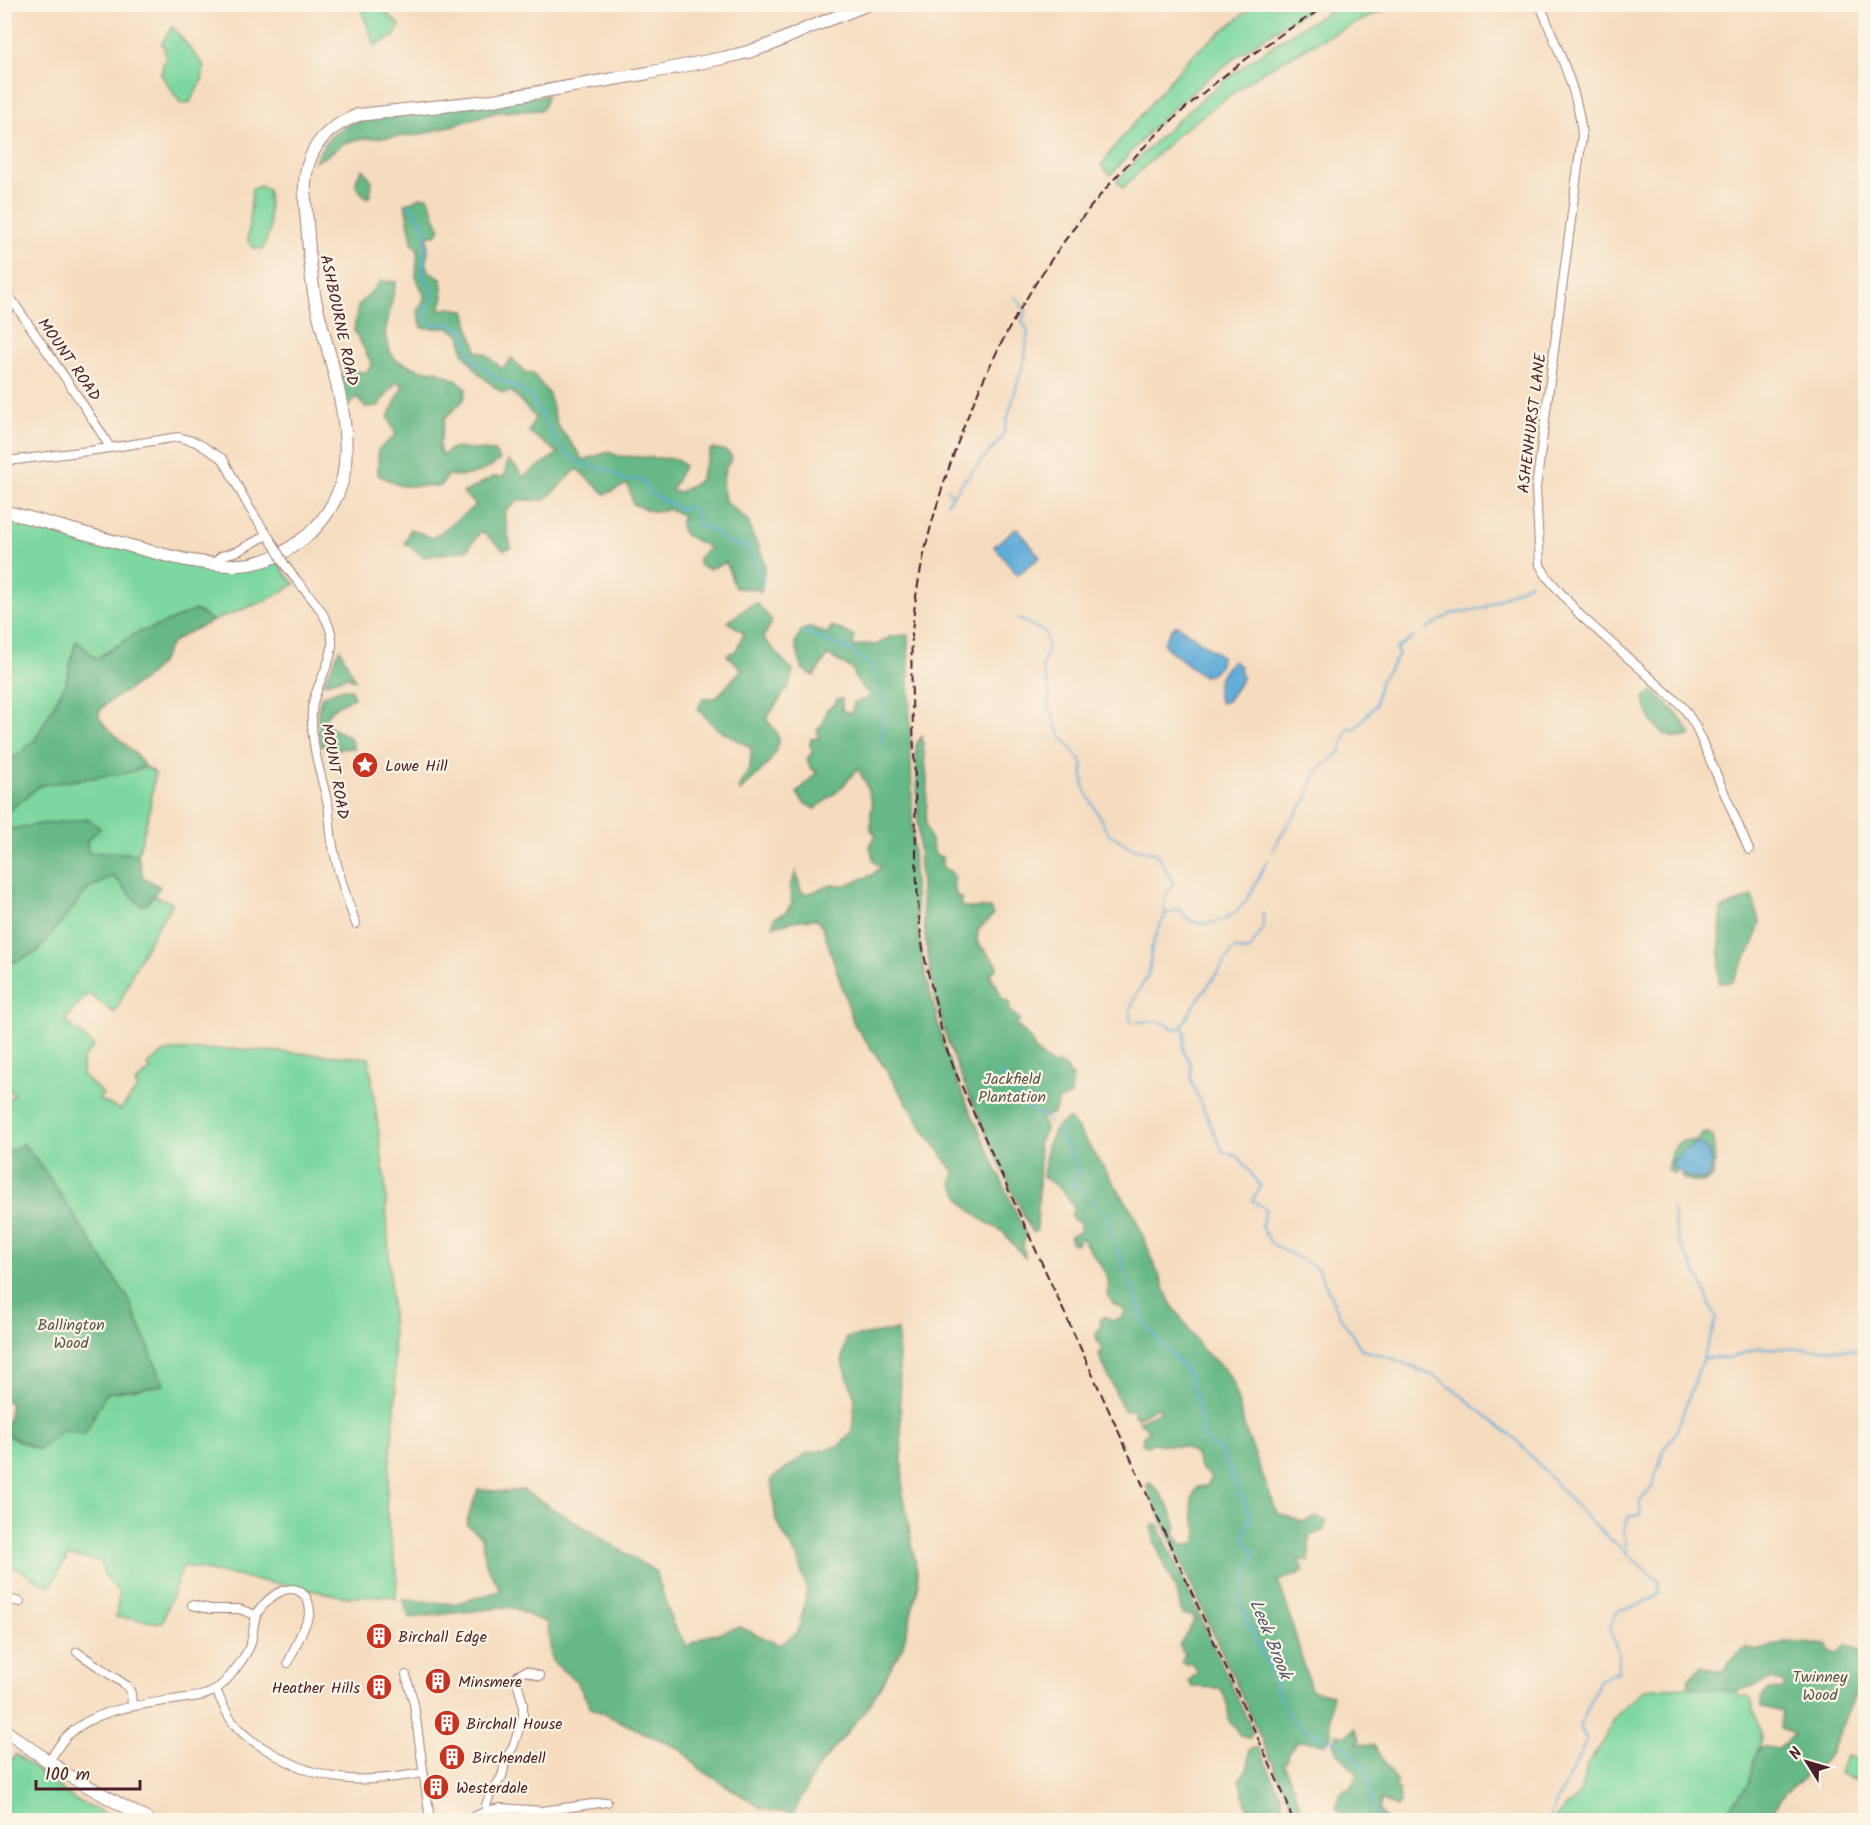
<svg xmlns="http://www.w3.org/2000/svg" width="1870" height="1825" font-family="Kalam,sans-serif">
	<style>
		.green { fill: #7dd89f; stroke: #647c65; stroke-width: 1.5 }
		.forest { fill: #66b886; stroke: #586c58; stroke-width: 1.5 }
		.water { fill: #5eacd8; stroke: #546682; stroke-width: 1.5 }
		.lines { fill: none; stroke-linecap: round; stroke-linejoin: round }
		.stream { stroke: #5eacd8; stroke-width: 2 }
		.minor-casing { stroke: #a07e75; stroke-width: 10 }
		.highway-casing { stroke: #a07e75; stroke-width: 14 }
		.minor { stroke: #fff; stroke-width: 8 }
		.highway { stroke: #fff; stroke-width: 12 }
		.rail { stroke: #4a1f2b; stroke-width: 2; stroke-dasharray: 9 4.5; stroke-linecap: butt }
		.minor-bridge-casing { stroke: #a07e75; stroke-width: 10; stroke-linecap: butt }
		.minor-bridge { stroke: #fff; stroke-width: 8 }
		.labels { text-anchor: middle; stroke-width: 4.5; stroke-linejoin: round; paint-order: stroke }
		.street-label { font-size: 16px; fill: #4a1f2b; stroke: #fcf5e5 }
		.poi-label { font-size: 16px; fill: #4a1f2b; stroke: #fcf5e5; text-anchor: start }
		.park-label { font-size: 16px; fill: #59564e; stroke: #fcf5e5 }
		.water-label { font-size: 18px; font-style: italic; fill: #525770; stroke: #fcf5e5 }
	</style>
	<rect width="100%" height="100%" fill="#fcf5e5"/>
	<filter id="ink" filterUnits="userSpaceOnUse"><feTurbulence type="fractalNoise" baseFrequency=".0167" numOctaves="2"/><feDisplacementMap in="SourceGraphic" scale="12" xChannelSelector="R" yChannelSelector="G"/><feConvolveMatrix kernelMatrix="1 2 1 2 8 2 1 2 1" color-interpolation-filters="sRGB"/></filter>
	<filter id="wash" filterUnits="userSpaceOnUse"><feTurbulence type="fractalNoise" baseFrequency=".008" numOctaves="4" result="noise"/><feDisplacementMap in="SourceGraphic" scale="24" xChannelSelector="R" yChannelSelector="G"/><feGaussianBlur stdDeviation="1.35" result="paint"/><feColorMatrix in="noise" values="0 0 0 0 0 0 0 0 0 0 0 0 0 0 0 0 0 1.4 0 .05"/><feComposite in="paint" operator="in"/></filter>
	<g filter="url(#wash)">
		<rect width="100%" height="100%" fill="#f5dcbf"/>
		<g class="green">
			<path d="M 370,5 L 379,6 L 400,26 L 394,36 L 374,46 L 373,40 L 361,10 Z"/>
			<path d="M 1255,5 L 1317,5 C 1258,38 1198,82 1151,130 C 1137,144 1124,160 1111,175 L 1101,166 L 1115,146 L 1191,56 Z"/>
			<path d="M 1341,5 L 1395,5 L 1326,37 L 1259,74 L 1178,134 L 1123,188 L 1117,181 C 1182,110 1255,50 1341,5 Z"/>
			<path d="M 172,26 L 204,66 L 202,80 L 190,102 L 181,104 L 161,74 L 166,55 L 162,43 Z"/>
			<path d="M 260,186 L 268,190 L 270,230 L 263,249 L 253,248 L 248,240 L 252,189 Z"/>
			<path d="M 5,516 L 252,569 L 278,562 L 286,575 L 295,584 L 267,600 L 213,621 L 195,610 L 151,629 L 138,632 L 96,659 L 76,640 L 66,683 L 34,741 L 23,751 L 5,763 Z"/>
			<path d="M 145,767 L 155,773 L 149,813 L 138,854 L 108,852 L 87,854 L 88,819 L 42,824 L 5,830 L 5,813 L 7,812 L 41,785 L 126,773 Z"/>
			<path d="M 113,876 L 140,905 L 146,904 L 153,896 L 173,903 C 158,925 145,947 134,970 C 127,985 123,999 114,1013 L 88,993 L 65,1020 L 94,1046 L 82,1060 L 82,1075 L 103,1094 L 98,1099 L 120,1110 L 138,1088 L 135,1084 L 150,1070 L 147,1065 L 162,1054 L 174,1050 L 236,1049 L 369,1058 L 385,1181 L 396,1397 L 386,1505 L 389,1533 L 397,1572 L 396,1599 L 388,1596 L 347,1597 L 183,1566 L 162,1623 L 116,1617 L 119,1593 L 104,1575 L 101,1561 L 68,1556 L 50,1587 L 5,1562 L 5,1434 L 39,1450 L 62,1430 L 85,1434 L 105,1393 L 164,1385 L 128,1298 L 5,1155 L 5,1102 L 14,1095 L 5,1084 L 5,966 L 37,952 L 87,890 Z"/>
			<path d="M 1688,1687 L 1736,1691 L 1738,1695 L 1742,1697 L 1747,1695 L 1751,1698 L 1761,1733 L 1760,1745 L 1755,1757 L 1748,1785 L 1721,1820 L 1552,1820 L 1576,1798 L 1584,1783 L 1587,1765 L 1606,1738 L 1612,1721 L 1623,1708 L 1645,1690 L 1666,1688 Z"/>
			<path d="M 16,1754 L 75,1800 L 121,1820 L 5,1820 L 5,1768 Z"/>
			<path d="M 1846,1755 L 1865,1761 L 1865,1782 L 1840,1774 Z"/>
		</g>
		<g class="forest">
			<path d="M 547,95 L 544,107 L 541,110 L 498,112 L 419,135 L 360,139 L 344,143 L 325,157 L 315,161 C 326,136 340,126 366,118 Z"/>
			<path d="M 363,169 L 372,181 L 370,196 L 366,198 L 356,186 L 357,177 Z"/>
			<path d="M 421,197 L 428,197 L 440,229 L 436,235 L 428,235 L 427,270 L 441,278 L 443,300 L 439,310 L 451,308 L 465,311 C 468,318 468,324 470,331 C 472,339 476,341 476,351 L 486,354 L 502,369 L 512,358 L 526,373 L 533,374 L 549,394 L 557,425 L 578,452 L 583,460 L 609,452 L 618,456 L 677,459 L 684,466 L 671,491 L 680,492 L 699,481 L 711,449 C 721,450 728,449 732,458 L 725,469 L 722,484 L 725,501 L 748,521 L 752,535 L 759,547 L 765,564 L 761,592 L 756,589 L 735,588 L 726,562 L 710,569 L 700,566 L 698,558 L 709,547 C 694,540 673,534 683,515 L 667,509 C 655,515 645,509 633,504 L 628,484 L 605,494 L 577,469 L 545,500 L 520,500 L 504,512 L 511,548 L 504,550 L 481,531 L 467,550 L 424,557 L 405,543 L 410,529 L 433,538 L 476,505 L 463,493 L 493,477 L 504,477 L 508,460 L 515,466 L 523,477 L 558,453 L 529,432 L 535,417 L 512,392 L 502,393 L 479,374 L 463,352 L 460,334 L 449,328 L 422,328 L 418,311 L 424,299 L 424,295 L 416,276 L 418,248 L 413,245 L 405,204 Z"/>
			<path d="M 381,281 L 396,282 L 385,333 L 391,354 L 396,360 L 421,370 L 437,371 L 459,382 L 466,388 L 464,400 L 445,418 L 439,447 L 442,456 L 452,448 L 494,451 L 500,460 C 483,473 470,478 448,475 L 441,486 L 401,486 L 378,475 L 378,450 L 396,435 L 388,417 L 403,386 L 397,381 L 378,406 L 365,407 L 357,397 L 346,409 L 339,378 L 351,371 L 367,372 L 372,364 L 354,330 L 358,306 Z"/>
			<path d="M 757,603 L 772,621 L 763,638 L 793,671 L 789,686 L 766,719 C 769,723 775,729 777,734 C 786,753 752,779 740,791 L 739,786 L 750,768 L 751,748 L 716,728 L 698,709 L 703,698 L 716,698 L 742,669 L 727,655 L 736,651 L 744,633 L 728,622 L 749,606 Z"/>
			<path d="M 195,610 L 213,621 C 201,627 176,636 169,647 C 166,651 166,655 163,659 C 156,670 143,680 132,687 C 124,694 97,705 99,716 C 100,724 131,749 137,756 C 140,759 143,764 145,767 L 126,773 L 41,785 L 7,812 L 5,813 L 5,763 L 23,751 L 35,740 L 66,683 L 76,640 L 96,659 L 138,632 L 151,629 Z"/>
			<path d="M 832,626 L 854,636 L 853,647 L 865,644 L 876,645 L 892,636 L 908,635 L 914,884 L 918,929 L 924,968 L 946,1054 L 963,1095 L 1027,1237 C 1019,1244 1026,1249 1025,1258 L 1002,1231 L 982,1220 L 963,1203 L 952,1183 L 955,1173 L 926,1133 L 883,1065 L 854,1024 L 823,928 L 817,919 L 799,920 L 773,926 L 774,918 L 785,913 L 792,904 L 790,886 L 796,872 L 801,892 L 808,894 L 833,884 L 843,886 L 872,875 L 881,867 L 874,862 L 870,846 L 876,835 L 871,830 L 871,812 L 873,807 L 866,783 L 858,769 L 839,790 L 815,809 L 804,803 L 797,793 L 817,772 L 811,769 L 807,759 L 813,751 L 810,746 L 811,739 L 819,738 L 817,730 L 824,722 L 826,710 L 835,704 L 837,699 L 842,699 L 842,710 L 851,714 L 854,702 L 868,699 L 868,693 L 854,677 L 854,670 L 828,655 L 814,676 L 802,669 L 795,642 L 802,630 L 811,627 L 827,634 Z"/>
			<path d="M 340,649 L 355,680 L 347,677 L 324,683 Z"/>
			<path d="M 340,689 L 351,689 L 354,698 C 340,703 331,707 324,721 L 333,729 L 350,737 L 354,748 L 330,749 L 321,746 C 319,730 315,712 322,696 Z"/>
			<path d="M 1653,691 C 1670,704 1681,717 1691,735 C 1664,746 1647,721 1644,698 Z"/>
			<path d="M 922,736 L 927,779 L 926,825 L 935,855 L 942,857 L 942,867 L 951,872 L 955,878 L 953,881 L 956,895 L 961,898 L 961,905 L 966,908 L 990,908 L 993,915 L 978,930 L 977,942 L 997,964 L 997,968 L 990,974 L 993,979 L 992,983 L 996,983 L 1002,999 L 1009,1002 L 1010,1011 L 1020,1019 L 1016,1024 L 1033,1042 L 1034,1050 L 1053,1065 L 1059,1064 L 1067,1068 L 1068,1074 L 1073,1077 L 1071,1095 L 1059,1100 L 1054,1113 L 1041,1118 L 1046,1130 L 1038,1144 L 1040,1158 L 1037,1230 L 1032,1233 C 1012,1191 993,1150 975,1108 C 962,1080 950,1052 942,1023 C 917,932 919,838 916,745 Z"/>
			<path d="M 88,819 L 100,828 L 87,841 L 88,853 L 108,852 L 138,854 L 143,877 L 160,887 L 146,905 L 140,905 L 113,876 L 87,890 L 37,952 L 5,966 L 5,830 L 42,824 Z"/>
			<path d="M 1752,896 L 1760,921 L 1755,941 L 1732,982 L 1719,983 L 1721,909 Z"/>
			<path d="M 1069,1119 L 1075,1125 L 1133,1212 L 1170,1302 L 1202,1349 L 1226,1371 L 1233,1382 L 1245,1429 L 1277,1513 L 1303,1522 L 1316,1517 L 1327,1521 L 1324,1530 L 1309,1536 L 1309,1562 L 1298,1559 L 1304,1570 L 1298,1574 L 1278,1581 L 1286,1603 L 1311,1690 L 1332,1695 L 1330,1719 L 1331,1735 L 1325,1744 L 1297,1741 L 1287,1754 L 1289,1757 L 1284,1764 L 1300,1805 L 1303,1820 L 1295,1820 L 1290,1802 L 1146,1485 L 1150,1483 C 1163,1495 1172,1510 1177,1527 L 1173,1534 L 1183,1546 L 1196,1542 C 1203,1523 1181,1512 1198,1487 L 1207,1486 L 1211,1477 L 1200,1468 L 1196,1455 L 1185,1447 L 1152,1443 L 1148,1446 L 1142,1444 L 1143,1437 L 1149,1430 L 1139,1421 L 1159,1412 L 1160,1409 L 1156,1407 L 1137,1418 L 1134,1415 L 1133,1408 L 1127,1411 L 1123,1409 L 1099,1355 L 1102,1348 L 1097,1341 L 1096,1334 L 1102,1325 L 1100,1321 L 1103,1317 L 1109,1318 L 1111,1321 L 1123,1317 L 1125,1310 L 1113,1304 L 1108,1295 C 1113,1275 1092,1255 1082,1238 L 1079,1239 L 1077,1244 L 1071,1242 L 1071,1236 L 1081,1231 L 1079,1222 L 1073,1220 L 1071,1215 L 1074,1208 L 1063,1190 L 1043,1177 L 1047,1147 L 1056,1127 Z"/>
			<path d="M 1708,1133 L 1713,1137 L 1715,1163 L 1713,1177 L 1703,1183 L 1683,1179 L 1681,1176 L 1698,1177 L 1694,1145 L 1677,1167 L 1674,1174 L 1667,1169 C 1672,1149 1673,1138 1697,1141 L 1702,1134 Z"/>
			<path d="M 23,1143 L 47,1174 L 128,1298 L 164,1385 L 106,1393 L 85,1434 L 62,1430 L 39,1450 L 5,1434 L 11,1404 L 4,1399 L 4,1258 L 7,1257 L 4,1238 L 5,1155 Z"/>
			<path d="M 898,1330 L 903,1492 L 919,1583 L 903,1646 L 869,1706 L 816,1770 L 793,1814 L 763,1809 L 697,1767 L 682,1750 L 591,1708 L 577,1682 L 552,1661 L 547,1623 L 509,1607 L 409,1618 L 403,1599 L 453,1604 L 501,1591 L 486,1564 L 482,1537 L 466,1524 L 478,1489 L 502,1492 L 523,1490 L 656,1572 L 673,1625 L 687,1646 L 704,1637 L 740,1627 L 780,1645 L 798,1632 L 807,1591 L 797,1557 L 776,1521 L 771,1479 L 808,1453 L 839,1446 L 852,1432 L 855,1399 L 842,1360 L 846,1338 Z"/>
			<path d="M 1155,1524 L 1158,1525 L 1253,1732 L 1249,1739 L 1241,1735 L 1229,1721 C 1229,1709 1227,1698 1220,1688 L 1192,1687 L 1189,1681 L 1198,1672 L 1192,1663 L 1185,1665 L 1181,1662 L 1185,1655 L 1179,1645 L 1194,1621 L 1191,1615 L 1182,1615 L 1178,1595 L 1155,1543 L 1151,1527 Z"/>
			<path d="M 1785,1642 L 1828,1645 L 1829,1651 L 1838,1654 L 1847,1645 C 1865,1650 1866,1658 1863,1675 L 1831,1753 L 1823,1762 L 1784,1794 L 1766,1820 L 1721,1820 L 1748,1785 L 1755,1757 L 1762,1746 L 1778,1749 L 1794,1734 L 1780,1729 L 1782,1712 L 1762,1707 L 1761,1699 L 1767,1690 L 1784,1689 L 1784,1684 L 1773,1679 L 1735,1692 L 1688,1687 L 1688,1680 L 1701,1666 L 1723,1672 L 1728,1662 L 1747,1647 L 1756,1651 Z"/>
			<path d="M 1355,1728 L 1360,1739 L 1357,1744 L 1373,1745 C 1384,1757 1386,1770 1398,1781 L 1395,1786 L 1399,1789 L 1400,1802 L 1397,1807 L 1381,1800 L 1379,1810 L 1386,1820 L 1362,1820 L 1362,1816 L 1355,1820 L 1348,1820 L 1336,1808 L 1340,1793 L 1350,1788 L 1358,1773 L 1346,1764 L 1346,1761 L 1337,1752 L 1333,1743 L 1337,1734 L 1344,1737 Z"/>
			<path d="M 1253,1748 L 1259,1748 L 1280,1794 L 1285,1820 L 1251,1820 L 1239,1780 L 1248,1768 L 1249,1750 Z"/>
		</g>
		<g class="water">
			<path d="M 1017,528 L 1040,557 L 1017,575 L 994,546 Z"/>
			<path d="M 1177,625 L 1221,656 C 1221,667 1215,675 1203,676 L 1166,647 L 1164,643 L 1171,630 Z"/>
			<path d="M 1233,661 L 1240,666 L 1242,679 L 1227,701 L 1221,703 C 1211,688 1221,671 1233,661 Z"/>
			<path d="M 1697,1143 C 1711,1149 1719,1169 1704,1180 C 1692,1178 1682,1176 1673,1167 L 1673,1161 L 1682,1152 Z"/>
		</g>
		<g class="lines">
			<g class="stream">
				<path d="M 410,204 L 426,231 L 423,276 C 434,289 439,294 425,308 L 425,317 L 428,322 L 436,325 L 448,323 L 454,327 L 460,327 L 466,334 L 468,349 L 474,359 L 494,377 L 521,389 L 533,400 L 556,441 L 568,455 L 585,465 L 609,470 L 626,481 L 634,479 L 641,480 L 652,494 L 681,510 L 689,507 L 694,509 L 697,513 L 698,525 L 715,532 L 728,543 L 748,547 L 761,574 L 763,584"/>
				<path d="M 947,488 L 952,496"/>
				<path d="M 947,503 L 962,483 L 1002,438 L 1025,357 L 1028,332 L 1022,321 L 1026,311 L 1015,297"/>
				<path d="M 1018,618 L 1046,633 L 1047,649 L 1042,668 L 1050,690 L 1049,706 L 1059,733 L 1082,762 L 1084,788 L 1108,833 L 1130,847 L 1157,854 L 1173,883 C 1171,890 1166,893 1164,899 C 1162,905 1166,911 1164,917 C 1160,928 1154,937 1152,948 C 1150,956 1151,967 1148,975 C 1141,989 1125,1006 1131,1022 L 1160,1021 L 1176,1029 L 1182,1027 L 1185,1032 L 1183,1051 L 1191,1064 L 1191,1081 L 1223,1152 L 1239,1157 L 1261,1187 L 1252,1200 L 1266,1209 L 1261,1227 L 1271,1243 L 1318,1269 L 1340,1316 L 1362,1350 L 1394,1359 L 1438,1378 L 1467,1400 L 1518,1442 L 1589,1520 L 1658,1581 L 1659,1592 L 1652,1600 L 1617,1611 L 1610,1627 L 1618,1654 L 1618,1672 L 1599,1681 L 1580,1727 L 1587,1740 L 1548,1820"/>
				<path d="M 1426,629 L 1451,614 L 1483,608 L 1530,583"/>
				<path d="M 803,631 L 854,652 L 871,666 L 885,704 L 882,746"/>
				<path d="M 1273,850 L 1286,827 L 1307,799 L 1310,787 L 1321,767 L 1339,754 L 1348,728 L 1355,728 L 1375,706 L 1380,682 L 1399,655 L 1396,649 L 1414,637"/>
				<path d="M 1165,915 L 1179,909 C 1188,920 1196,926 1211,923 C 1246,917 1253,887 1268,859"/>
				<path d="M 1182,1026 L 1191,1010 L 1234,949 L 1248,951 L 1263,929 L 1263,913"/>
				<path d="M 998,1072 L 1028,1109 L 1042,1114 L 1049,1122"/>
				<path d="M 1057,1129 L 1078,1171 L 1072,1183 L 1106,1214 L 1122,1262 L 1146,1325 L 1187,1372 L 1195,1392 L 1205,1439 L 1221,1452 L 1251,1517 L 1243,1537 L 1255,1552 L 1239,1601 L 1290,1718 L 1316,1735 L 1344,1744 L 1368,1772 L 1372,1801 L 1379,1820"/>
				<path d="M 1672,1208 L 1678,1241 L 1701,1281 L 1716,1319 L 1703,1358"/>
				<path d="M 1627,1553 L 1624,1531 L 1629,1516 L 1640,1515 L 1640,1500 L 1652,1487 L 1664,1450 L 1677,1430 L 1703,1358 L 1729,1358 L 1760,1348 L 1861,1350"/>
			</g>
		</g>
	</g>
	<g filter="url(#ink)">
		<g class="lines">
			<defs>
				<g id="minor">
					<path d="M 1540,4 C 1556,47 1579,91 1582,136 L 1536,488 L 1540,565 L 1547,577 L 1580,615 L 1683,707 L 1695,725 L 1749,850"/>
					<path d="M 4,288 C 39,341 76,391 108,444 L 108,448"/>
					<path d="M 4,460 L 16,460 L 96,450 L 178,437 L 196,442 L 223,459 L 250,509 L 274,545"/>
					<path d="M 283,562 C 298,586 324,605 331,633 C 338,657 313,686 312,711 C 310,744 321,773 328,805 C 330,817 330,829 332,841 C 337,870 346,897 356,924"/>
					<path d="M 214,564 L 221,556 L 238,551 L 267,535"/>
					<path d="M 4,1598 L 20,1602"/>
					<path d="M 192,1605 L 210,1609 L 239,1609 L 256,1615"/>
					<path d="M 77,1652 L 127,1686 L 131,1693 L 132,1706"/>
					<path d="M 406,1675 L 414,1704 L 430,1820"/>
					<path d="M 216,1690 C 222,1702 227,1717 236,1726 C 245,1737 257,1744 269,1751 C 325,1785 361,1783 423,1773"/>
					<path d="M 4,1711 L 7,1716 L 4,1728"/>
					<path d="M 48,1763 C 54,1754 59,1744 67,1736 C 96,1708 140,1705 179,1699 C 192,1697 207,1697 218,1688 C 228,1680 243,1660 249,1648 C 254,1638 252,1627 256,1617 C 261,1602 287,1580 302,1593 C 309,1598 310,1606 310,1614 L 288,1663"/>
					<path d="M 486,1811 L 486,1805 L 489,1797 L 502,1776 L 506,1759 L 513,1747 L 523,1717 L 523,1704 L 517,1682 L 518,1675 L 526,1671 L 540,1676"/>
					<path d="M 467,1820 L 486,1811 L 501,1808 L 542,1811 L 607,1802"/>
				</g>
				<g id="highway">
					<path d="M 4,511 C 45,522 86,534 127,545 C 164,555 200,566 239,565 C 266,564 287,552 308,535 C 328,517 343,491 345,464 C 350,409 327,353 315,299 C 310,274 309,248 307,223 C 305,202 302,179 310,159 C 318,136 336,124 358,115 L 488,101 L 648,73 L 723,58 L 748,52 L 772,44 L 808,28 L 869,4"/>
					<path d="M 4,1730 L 68,1775 L 148,1820"/>
				</g>
			</defs>
			<use href="#minor" class="minor-casing"/>
			<use href="#highway" class="highway-casing"/>
			<use href="#minor" class="minor"/>
			<use href="#highway" class="highway"/>
			<path class="rail" d="M 1292,1820 L 1287,1802 L 974,1114 C 966,1095 956,1075 949,1055 C 942,1038 939,1018 935,1000 C 930,981 925,962 922,943 C 915,891 916,836 915,784 C 914,735 910,685 912,636 C 915,579 932,516 951,462 C 1010,286 1122,142 1276,38 C 1293,26 1312,15 1330,4"/>
			<defs>
				<path id="minor-bridge" d="M 274,545 L 283,562"/>
			</defs>
			<use href="#minor-bridge" class="minor-bridge-casing"/>
			<use href="#minor-bridge" class="minor-bridge"/>
		</g>
	</g>
	<defs>
		<symbol id="sight-disc" viewBox="-11 -11 22 22"><circle r="9.5" fill="#c8321e" stroke="#fcf5e5"/><path d="M0-6L1.8-2.2L6-1.7L2.9 1.2L3.7 5.4L0 3.3L-3.7 5.4L-2.9 1.2L-6-1.7L-1.8-2.2Z" fill="#fff"/></symbol>
		<symbol id="building-disc" viewBox="-11 -11 22 22"><circle r="9.5" fill="#c8321e" stroke="#fcf5e5"/><path d="M-4-6H4V6H1V3H-1V6H-4ZM-2.5-4.3h1.7v1.8h-1.7ZM.8-4.3h1.7v1.8H.8ZM-2.5-1h1.7V.8h-1.7ZM.8-1h1.7V.8H.8Z" fill="#fff"/></symbol>
	</defs>
	<g fill-rule="evenodd">
		<use href="#sight-disc" x="350" y="750" width="30" height="30"/>
		<use href="#building-disc" x="364" y="1621" width="30" height="30"/>
		<use href="#building-disc" x="423" y="1666" width="30" height="30"/>
		<use href="#building-disc" x="364" y="1672" width="30" height="30"/>
		<use href="#building-disc" x="432" y="1708" width="30" height="30"/>
		<use href="#building-disc" x="437" y="1742" width="30" height="30"/>
		<use href="#building-disc" x="421" y="1772" width="30" height="30"/>
	</g>
	<g class="labels">
		<g class="street-label">
			<text transform="translate(340 320) rotate(78)" y="6">ASHBOURNE ROAD</text>
			<text transform="translate(70 359) rotate(55)" y="6">MOUNT ROAD</text>
			<text transform="translate(1531 423) rotate(-83)" y="6">ASHENHURST LANE</text>
			<text transform="translate(336 771) rotate(80)" y="6">MOUNT ROAD</text>
		</g>
		<g class="poi-label">
			<text x="385" y="771">Lowe Hill</text>
			<text x="398" y="1642">Birchall Edge</text>
			<text x="458" y="1687">Minsmere</text>
			<text x="360" y="1693" text-anchor="end">Heather Hills</text>
			<text x="466" y="1729">Birchall House</text>
			<text x="472" y="1763">Birchendell</text>
			<text x="456" y="1793">Westerdale</text>
		</g>
		<g class="park-label">
			<text x="1012" y="1084">Jackfield<tspan x="1012" dy="18">Plantation</tspan></text>
			<text x="71" y="1330">Ballington<tspan x="71" dy="18">Wood</tspan></text>
			<text x="1820" y="1682">Twinney<tspan x="1820" dy="18">Wood</tspan></text>
		</g>
		<g class="water-label">
			<text transform="translate(1271 1639) rotate(68)" y="6">Leek Brook</text>
		</g>
	</g>
	<rect width="1870" height="1825" fill="none" stroke="#fcf5e5" stroke-width="24"/>
	<g transform="translate(1807 1762) rotate(307)" stroke="#fcf5e5" stroke-width="4.5" paint-order="stroke">
	<path d="M0-4.5L10 22L0 15L-10 22Z" fill="#4a1f2b"/>
	<text y="-9" font-size="16" font-weight="bold" text-anchor="middle" fill="#4a1f2b">N</text>
	</g>
	<path d="M36 1780v9h104v-9" fill="none" stroke="#4a1f2b" stroke-width="3"/>
	<text x="45" y="1780" font-size="18" fill="#4a1f2b" stroke="#fcf5e5" stroke-width="4.5" paint-order="stroke">100 m</text>
</svg>
